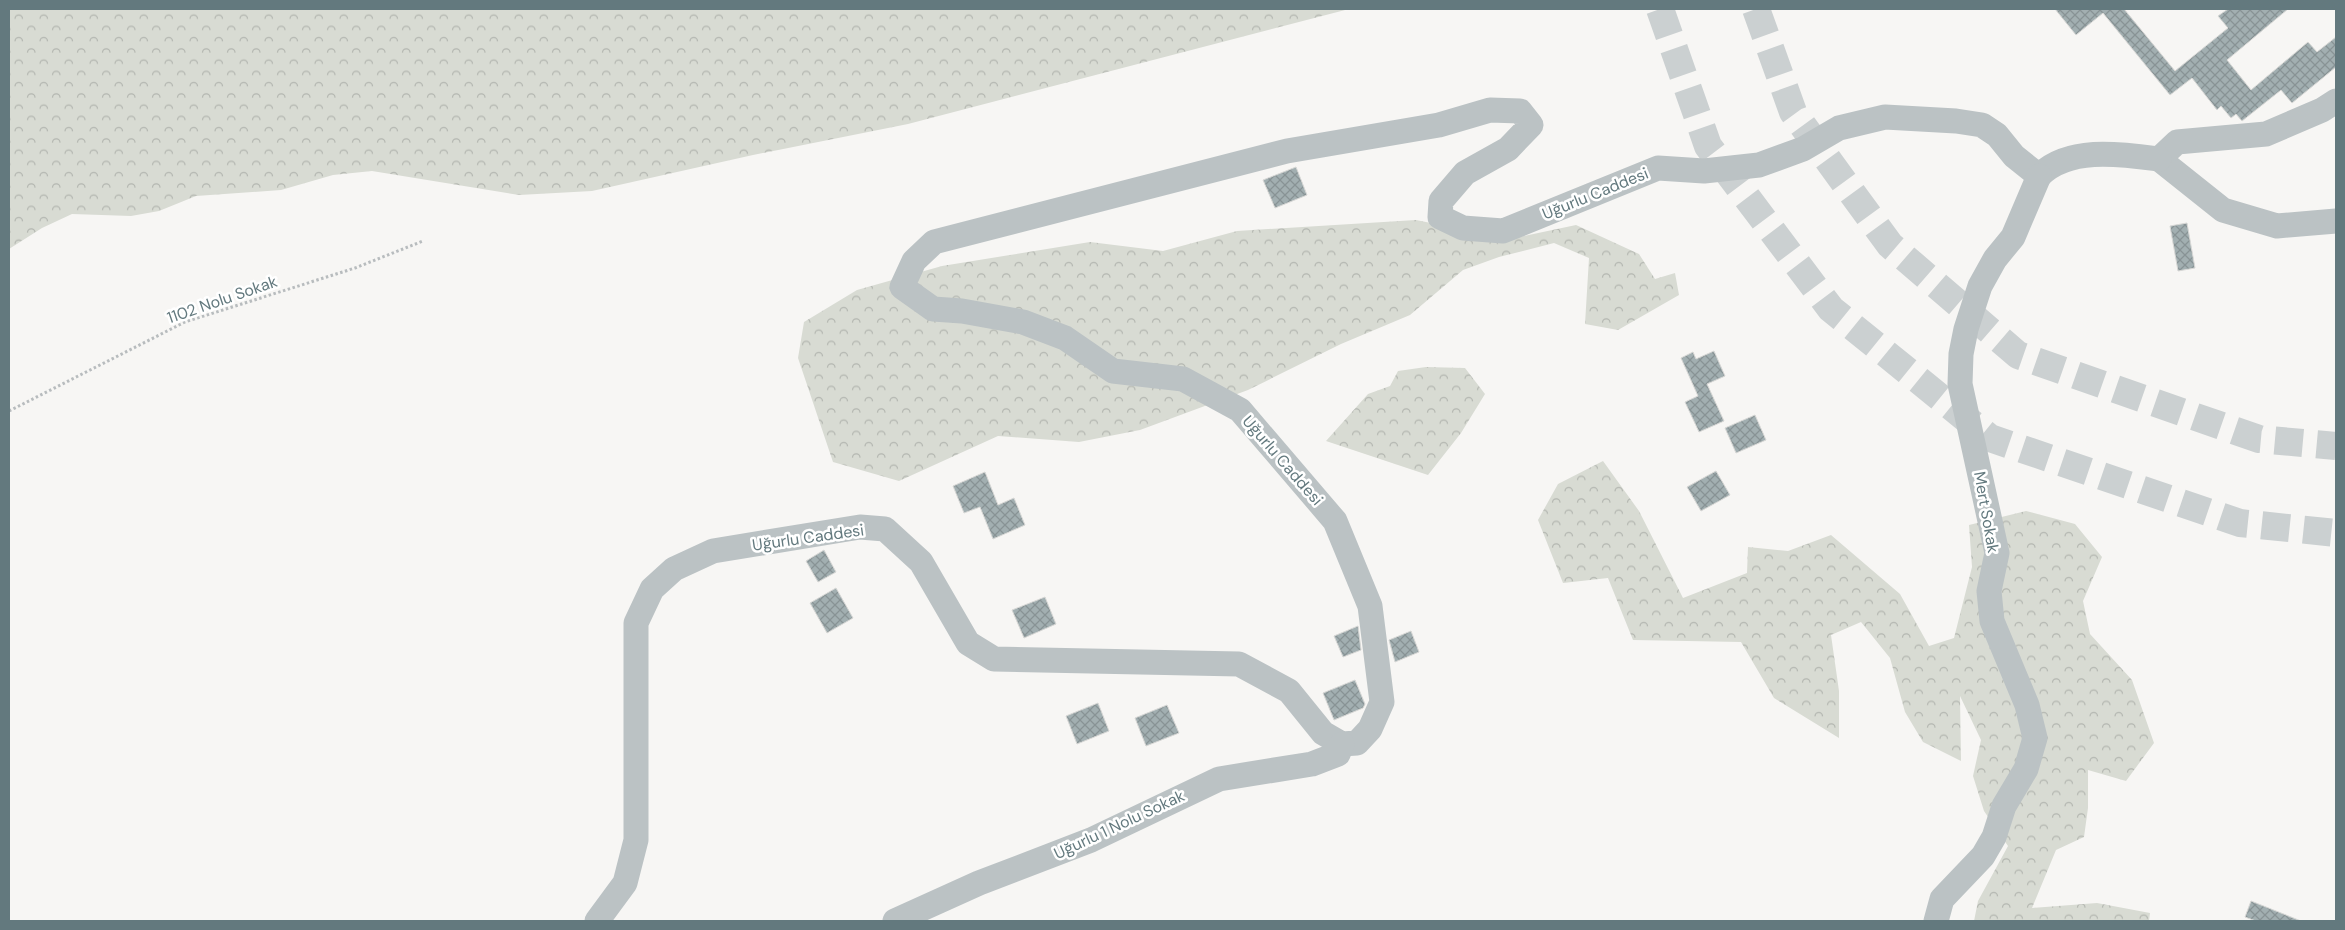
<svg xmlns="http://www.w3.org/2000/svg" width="2345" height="930" font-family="'DM Sans',sans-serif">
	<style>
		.forest { fill: url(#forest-crowns) }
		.building { fill: url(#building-cross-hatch); stroke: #d8d8d6 }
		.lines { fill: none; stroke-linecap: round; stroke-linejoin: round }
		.major-tunnel { stroke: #cbd0d1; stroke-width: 28; stroke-dasharray: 28 14; stroke-linecap: butt }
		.path { stroke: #b8bcbe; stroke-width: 3; stroke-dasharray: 2.5 2.5; stroke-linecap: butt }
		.minor { stroke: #bbc2c4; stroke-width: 25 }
		.labels { text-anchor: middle; stroke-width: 5; stroke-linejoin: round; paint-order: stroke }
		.street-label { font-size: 16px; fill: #63797e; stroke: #fff }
	</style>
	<defs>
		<pattern id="forest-crowns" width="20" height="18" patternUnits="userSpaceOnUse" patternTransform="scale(1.25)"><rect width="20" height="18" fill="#d8dbd3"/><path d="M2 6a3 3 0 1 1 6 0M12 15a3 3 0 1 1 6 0" fill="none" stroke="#b3b6b0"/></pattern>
		<pattern id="building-cross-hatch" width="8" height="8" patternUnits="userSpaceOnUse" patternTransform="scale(1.25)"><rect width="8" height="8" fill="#a2afb1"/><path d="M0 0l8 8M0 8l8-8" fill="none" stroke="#889395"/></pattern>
	</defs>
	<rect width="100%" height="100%" fill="#f7f6f4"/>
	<g class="forest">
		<path d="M 9,9 L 1349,9 L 908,124 L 753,155 L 592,191 L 519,195 L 372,171 L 333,175 L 281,190 L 196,196 L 159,211 L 131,216 L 72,214 L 42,228 L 9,249 Z"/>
		<path d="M 1416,220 L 1510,239 L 1576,225 L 1639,254 L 1655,279 L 1675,273 L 1679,295 L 1618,330 L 1585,324 L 1589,258 L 1554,243 L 1499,257 L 1463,270 L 1410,315 L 1341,344 L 1248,390 L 1140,430 L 1079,442 L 998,436 L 899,481 L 833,462 L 798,358 L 804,322 L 857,290 L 942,266 L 1090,242 L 1163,251 L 1237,231 Z"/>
		<path d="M 1426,367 L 1465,368 L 1485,394 L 1461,433 L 1428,475 L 1326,441 L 1368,394 L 1390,386 L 1398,371 Z"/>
		<path d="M 1603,461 L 1639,511 L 1683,598 L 1747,573 L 1748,547 L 1788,551 L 1831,535 L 1900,594 L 1929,646 L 1954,638 L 1972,567 L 1969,525 L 2026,511 L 2075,524 L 2102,557 L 2083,601 L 2090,634 L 2132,680 L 2154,743 L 2126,781 L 2088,770 L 2088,808 L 2084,837 L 2056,850 L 2032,908 L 2097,903 L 2150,913 L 2149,921 L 1974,921 L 1978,901 L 2008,846 L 1984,811 L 1973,776 L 1981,740 L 1960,696 L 1961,761 L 1923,742 L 1905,712 L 1890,658 L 1861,622 L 1831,635 L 1839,691 L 1839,738 L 1774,698 L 1741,642 L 1633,640 L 1608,578 L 1563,583 L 1538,520 L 1558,484 Z"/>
	</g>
	<g class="building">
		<path d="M 2055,9 L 2124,9 L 2175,71 L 2228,28 L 2218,16 L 2228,9 L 2288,9 L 2227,60 L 2251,90 L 2308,42 L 2317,52 L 2336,37 L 2336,67 L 2292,103 L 2281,90 L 2242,121 L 2236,114 L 2231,118 L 2221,106 L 2217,110 L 2192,78 L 2170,95 L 2103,13 L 2076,35 Z"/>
		<path d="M 1296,167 L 1307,195 L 1275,208 L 1263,180 Z"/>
		<path d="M 2187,223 L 2195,268 L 2178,271 L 2170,226 Z"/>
		<path d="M 1714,351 L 1725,376 L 1707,384 L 1724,421 L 1699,432 L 1685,402 L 1698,396 L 1681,358 L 1693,352 L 1696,359 Z"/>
		<path d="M 1755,415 L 1766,440 L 1736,453 L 1725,428 Z"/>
		<path d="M 1716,471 L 1730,495 L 1701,511 L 1687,487 Z"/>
		<path d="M 985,472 L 998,505 L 1014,498 L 1025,525 L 993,539 L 980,507 L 964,513 L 953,486 Z"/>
		<path d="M 824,550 L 836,572 L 818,582 L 806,561 Z"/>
		<path d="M 836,588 L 853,618 L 827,633 L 810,603 Z"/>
		<path d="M 1045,597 L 1056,624 L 1024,638 L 1012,610 Z"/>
		<path d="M 1358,626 L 1361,650 L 1343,657 L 1334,636 Z"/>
		<path d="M 1411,631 L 1419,652 L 1395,662 L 1389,640 Z"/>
		<path d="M 1355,680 L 1365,704 L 1363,708 L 1334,720 L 1323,693 Z"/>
		<path d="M 1098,703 L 1109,731 L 1077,744 L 1066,716 Z"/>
		<path d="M 1167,705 L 1179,733 L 1146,746 L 1135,718 Z"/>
		<path d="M 2251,901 L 2301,921 L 2256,921 L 2245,917 Z"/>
	</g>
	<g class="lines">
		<g class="major-tunnel">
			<path d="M 1660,9 L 1708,146 L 1831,309 L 1990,438 L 2240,523 L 2336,533"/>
			<path d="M 1756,9 L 1793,112 L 1890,245 L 2018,355 L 2259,439 L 2336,446"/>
		</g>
		<path class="path" d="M 9,411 L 185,322 L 355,268 L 423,241"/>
		<g class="minor">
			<path d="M 2159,159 L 2223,210 L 2277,226 L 2336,221"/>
			<path d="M 2159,159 L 2177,142 L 2266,134 L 2322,110 L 2336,101"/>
			<path d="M 597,921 L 625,883 L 636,840 L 636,623 L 652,589 L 674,569 L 713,551 L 860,527 L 885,529 L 921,562 L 968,643 L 994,659 L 1239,664 L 1289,691 L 1323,733 L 1342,744 L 1357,743 L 1370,729 L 1382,702 L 1370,606 L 1335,521 L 1240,410 L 1183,379 L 1113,371 L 1065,338 L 1023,322 L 962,311 L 933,309 L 902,287 L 914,261 L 934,242 L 1287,151 L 1439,125 L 1490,110 L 1520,111 L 1531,125 L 1508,149 L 1465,173 L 1441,201 L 1440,217 L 1463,228 L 1503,231 L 1658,168 L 1704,171 L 1759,165 L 1803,149 L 1839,128 L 1885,117 L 1956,121 L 1982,125 L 1997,135 L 2014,156 L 2039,176 C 2068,146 2121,154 2159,159"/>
			<path d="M 895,921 L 979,883 L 1091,840 L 1219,779 L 1312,764 L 1338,754 L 1342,744"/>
			<path d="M 1936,921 L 1942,899 L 1983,856 L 1994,837 L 2004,806 L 2026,769 L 2035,738 L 2027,705 L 1992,621 L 1989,591 L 1997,553 L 1960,384 L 1961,354 L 1966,329 L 1980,286 L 1995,259 L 2013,237 L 2039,176"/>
		</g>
	</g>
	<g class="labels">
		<g class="street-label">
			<text transform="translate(1595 193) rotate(-22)" y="6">Uğurlu Caddesi</text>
			<text transform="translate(222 299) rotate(-19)" y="6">1102 Nolu Sokak</text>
			<text transform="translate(1283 460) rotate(49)" y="6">Uğurlu Caddesi</text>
			<text transform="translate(1987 512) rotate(80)" y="6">Mert Sokak</text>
			<text transform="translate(808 537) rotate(-8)" y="6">Uğurlu Caddesi</text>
			<text transform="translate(1119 824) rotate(-25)" y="6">Uğurlu 1 Nolu Sokak</text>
		</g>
	</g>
	<rect width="2345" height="930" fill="none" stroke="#63797e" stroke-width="20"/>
</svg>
